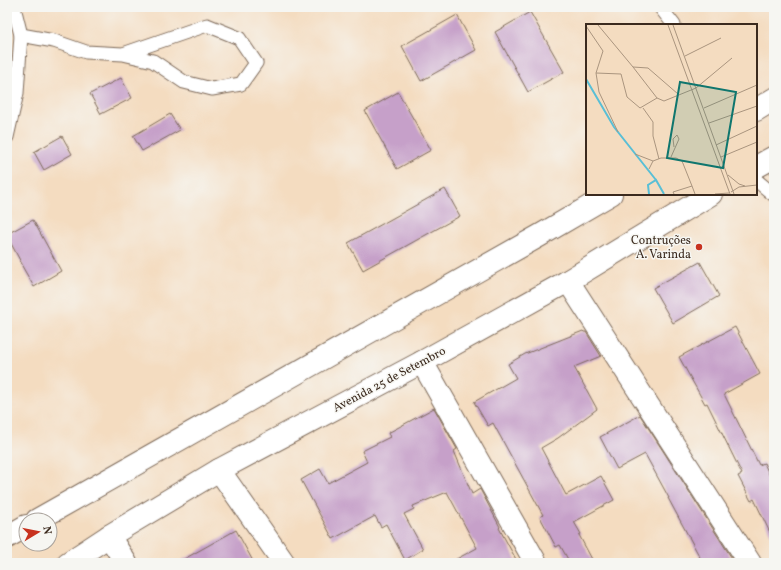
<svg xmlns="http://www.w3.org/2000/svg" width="781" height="570" font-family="Vollkorn,serif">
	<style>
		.building { fill: #c6a0c9 }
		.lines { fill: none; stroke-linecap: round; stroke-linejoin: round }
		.lane-casing { stroke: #7c6857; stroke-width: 15 }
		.street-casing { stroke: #7c6857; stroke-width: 24 }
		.highway-casing { stroke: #7c6857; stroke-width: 24 }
		.lane { stroke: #fff; stroke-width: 13 }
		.street { stroke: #fff; stroke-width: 22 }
		.highway { stroke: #fff; stroke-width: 22 }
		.poi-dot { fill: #c8321e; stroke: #f6f6f2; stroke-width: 1.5 }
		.labels { text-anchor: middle; stroke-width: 3; stroke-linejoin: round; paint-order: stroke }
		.poi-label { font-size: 12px; fill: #3b2a1e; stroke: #f6f6f2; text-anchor: end }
		.street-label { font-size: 12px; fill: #3b2a1e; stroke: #f6f6f2 }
		.inset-river { fill: none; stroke: #59bfd6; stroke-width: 2 }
		.inset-road { fill: none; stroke: #aa957f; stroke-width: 1 }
		.view { fill: #0f766e; fill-opacity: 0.15; stroke: #0f766e; stroke-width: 2 }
		.inset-edge { fill: none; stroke: #3b2a1e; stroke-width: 2 }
	</style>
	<rect width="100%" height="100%" fill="#f6f6f2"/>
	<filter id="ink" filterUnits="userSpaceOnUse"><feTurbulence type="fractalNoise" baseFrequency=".025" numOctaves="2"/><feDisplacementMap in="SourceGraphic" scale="8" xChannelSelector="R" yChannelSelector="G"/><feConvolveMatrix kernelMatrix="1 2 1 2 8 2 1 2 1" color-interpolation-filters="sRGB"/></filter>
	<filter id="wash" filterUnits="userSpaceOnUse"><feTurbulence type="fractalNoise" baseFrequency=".012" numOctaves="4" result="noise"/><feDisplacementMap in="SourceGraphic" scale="16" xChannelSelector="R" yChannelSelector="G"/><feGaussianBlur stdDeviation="0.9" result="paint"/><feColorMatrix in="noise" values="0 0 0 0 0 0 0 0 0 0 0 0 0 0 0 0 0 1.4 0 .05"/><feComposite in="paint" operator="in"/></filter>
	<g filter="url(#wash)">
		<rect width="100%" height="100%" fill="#f4dcc0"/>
		<g id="blocks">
			<g class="building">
				<path d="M 530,12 L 564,72 L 528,92 L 495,32 Z"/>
				<path d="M 457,15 L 476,50 L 421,81 L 402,46 Z"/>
				<path d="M 121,78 L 132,98 L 101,114 L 90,94 Z"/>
				<path d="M 398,92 L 431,150 L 397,169 L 365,111 Z"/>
				<path d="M 170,114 L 180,130 L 142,151 L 133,136 Z"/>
				<path d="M 62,136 L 72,154 L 44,170 L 34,152 Z"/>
				<path d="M 445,189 L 460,216 L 363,270 L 348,243 Z"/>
				<path d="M 33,220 L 61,271 L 34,287 L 22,266 L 23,266 L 7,236 L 7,234 Z"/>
				<path d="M 700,262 L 719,296 L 673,323 L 653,288 Z"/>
				<path d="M 735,327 L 760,374 L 724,394 L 759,465 L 764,463 L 774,485 L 774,541 L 754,499 L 751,501 L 738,476 L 742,474 L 707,403 L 705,404 L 679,357 Z"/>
				<path d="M 583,331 L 584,332 L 586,332 L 601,356 L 574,367 L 597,409 L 558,438 L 541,448 L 566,495 L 601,476 L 614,500 L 574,522 L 581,534 L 579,535 L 594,563 L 570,563 L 560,545 L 556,547 L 540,517 L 543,515 L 493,423 L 488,426 L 474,402 L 516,378 L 508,364 L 525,354 Z"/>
				<path d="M 434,408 L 457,449 L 454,451 L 472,494 L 480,489 L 500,527 L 499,528 L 518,563 L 449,563 L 477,548 L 447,492 L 413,506 L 414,509 L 404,514 L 423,549 L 405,560 L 386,524 L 381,527 L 375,516 L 333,539 L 301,480 L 320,469 L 328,483 L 367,462 L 362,451 L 390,437 L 388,433 Z"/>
				<path d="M 640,415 L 735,563 L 703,563 L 668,498 L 669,498 L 645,454 L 617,469 L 600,437 Z"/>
				<path d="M 236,530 L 254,563 L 177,563 Z"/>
			</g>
		</g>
	</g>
	<g filter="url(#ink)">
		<use href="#blocks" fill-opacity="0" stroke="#7c6857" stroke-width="1"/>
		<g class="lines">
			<defs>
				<g id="lane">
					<path d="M 660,7 L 674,25"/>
					<path d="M 21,35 L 54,41 L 86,52 L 123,54 L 153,61 L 184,82 L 212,89 L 241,84 L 256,63 L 239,38 L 207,25 L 123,54"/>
					<path d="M 7,137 L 17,93 L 21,35 L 14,7"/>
					<path d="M 756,180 L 774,195"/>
				</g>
				<g id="street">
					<path d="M 568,281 L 750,563"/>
					<path d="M 422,362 L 536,563"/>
					<path d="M 219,470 L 284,563"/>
					<path d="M 109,536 L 126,563"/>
				</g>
				<g id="highway">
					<path d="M 756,110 L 774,99"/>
					<path d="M 756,167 L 774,157"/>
					<path d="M 37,520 L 539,236 L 611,194"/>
					<path d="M 7,537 L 26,526"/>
					<path d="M 68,563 L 109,536 L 219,470 L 422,362 L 568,281 L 711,194"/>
				</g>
			</defs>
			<use href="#lane" class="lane-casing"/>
			<use href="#street" class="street-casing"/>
			<use href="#highway" class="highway-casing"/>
			<use href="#lane" class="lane"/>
			<use href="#street" class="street"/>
			<use href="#highway" class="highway"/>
		</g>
	</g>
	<circle class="poi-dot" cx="699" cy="247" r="4"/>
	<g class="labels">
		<g class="poi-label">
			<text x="691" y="244">Contruções<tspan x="691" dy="14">A. Varinda</tspan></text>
		</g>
		<g class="street-label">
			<text transform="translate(389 379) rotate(-28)" y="4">Avenida 25 de Setembro</text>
		</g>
	</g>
	<g transform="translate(586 24)">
		<rect width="171" height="171" fill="#f4dcc0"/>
		<path class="inset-river" d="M 0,55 L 28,103 L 70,156M 63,170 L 62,161 L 70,156 L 78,170"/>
		<path class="inset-road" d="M 12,1 L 47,43 L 62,44 L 92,70M 82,1 L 144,170M 87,1 L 148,170M 0,2 L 17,27 L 10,49 L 35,50 L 41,73 L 54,84 L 71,74M 99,32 L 135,14M 47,43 L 71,74 L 78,77 L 110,64 L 146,34M 10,49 L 13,68 L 32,108M 57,84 L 67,98 L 67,112 L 73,135M 118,84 L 171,61M 123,99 L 171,82M 130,121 L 171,102M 49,130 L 67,137M 85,133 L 93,115 L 91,111 L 87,115 L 88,123M 135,133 L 171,118M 63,145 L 67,137 L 75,134 L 90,134 L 96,137 L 106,162M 142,151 L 153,160 L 159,162M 145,168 L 153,163 L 171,161M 88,170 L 87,168 L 106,162 L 109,170M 129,170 L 143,169"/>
		<path class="view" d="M 94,58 L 150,68 L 137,144 L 81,134 Z"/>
		<rect width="171" height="171" class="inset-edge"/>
	</g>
	<rect width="781" height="570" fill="none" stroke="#f6f6f2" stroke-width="24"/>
	<g transform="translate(38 532) rotate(80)"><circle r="19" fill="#f6f6f2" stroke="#aba49d"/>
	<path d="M0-3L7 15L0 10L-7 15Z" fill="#c8321e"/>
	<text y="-6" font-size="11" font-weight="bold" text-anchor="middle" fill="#3b2a1e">N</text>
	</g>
</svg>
